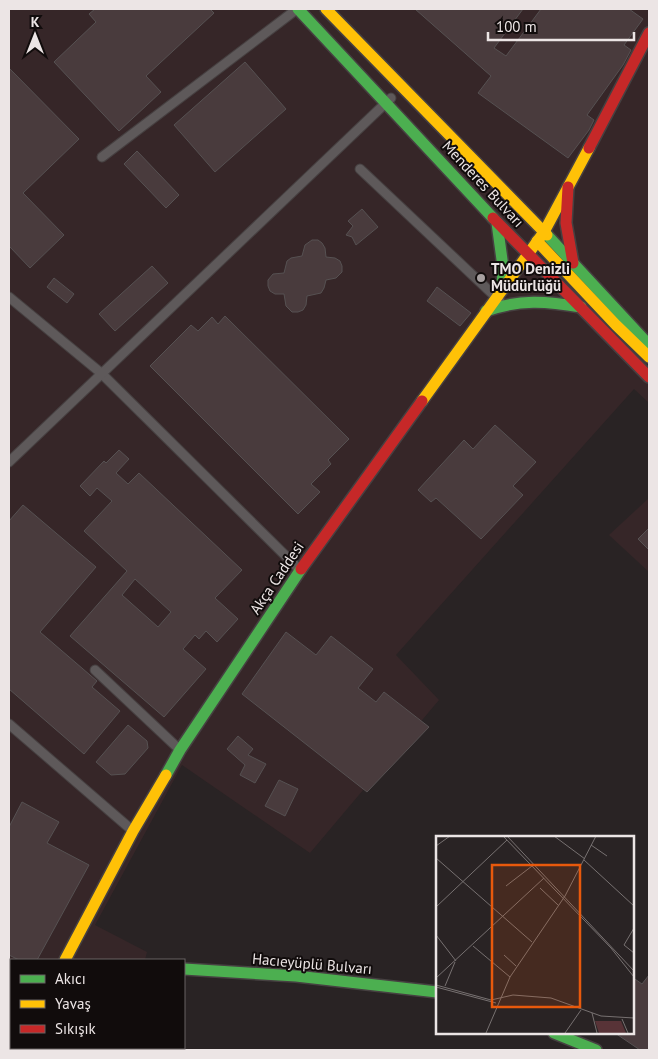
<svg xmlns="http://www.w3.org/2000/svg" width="658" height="1059" font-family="'PT Sans',sans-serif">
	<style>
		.built { fill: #362628 }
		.building { fill: #493b3d; stroke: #565152; fill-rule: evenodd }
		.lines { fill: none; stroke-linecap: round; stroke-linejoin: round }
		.street-casing { stroke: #464041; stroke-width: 11 }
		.fast-casing { stroke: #464041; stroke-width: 14 }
		.slow-casing { stroke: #464041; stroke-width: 14 }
		.jam-casing { stroke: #464041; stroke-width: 14 }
		.street { stroke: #5e595a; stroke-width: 9 }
		.fast { stroke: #4caf50; stroke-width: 11 }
		.slow { stroke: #ffc107; stroke-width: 11 }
		.jam { stroke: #c62828; stroke-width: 11 }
		.poi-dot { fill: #a8a1a1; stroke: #110c0c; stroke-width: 2 }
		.labels { text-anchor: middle; stroke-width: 4; stroke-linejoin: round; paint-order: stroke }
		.street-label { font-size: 15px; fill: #ece5e5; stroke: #110c0c }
		.poi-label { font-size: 15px; font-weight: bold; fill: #ece5e5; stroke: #110c0c; text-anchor: start }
		.inset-road { fill: none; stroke: #777171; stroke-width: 1 }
		.view { fill: #e8590c; fill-opacity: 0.15; stroke: #e8590c; stroke-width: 2.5 }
		.inset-edge { fill: none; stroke: #ece5e5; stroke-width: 2.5 }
	</style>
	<rect width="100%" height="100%" fill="#292324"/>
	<g class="built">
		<path d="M 9,9 L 649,9 L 649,403 L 634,389 L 396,655 L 439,700 L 310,853 L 182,765 L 95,925 L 147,952 L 145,960 L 11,960 L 11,1048 L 151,1048 L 152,1050 L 9,1050 Z"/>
		<path d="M 649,498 L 649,572 L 609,535 Z"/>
	</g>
	<g class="building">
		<path d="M 95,9 L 210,9 L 214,13 L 146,76 L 161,92 L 119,131 L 54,62 L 96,22 L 89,14 Z"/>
		<path d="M 415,9 L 523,9 L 494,48 L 506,56 L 541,9 L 629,9 L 643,19 L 624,45 L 631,50 L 623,65 L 587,115 L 594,120 L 589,130 L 568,158 L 478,93 L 491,76 Z"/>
		<path d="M 245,62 L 286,109 L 215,172 L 174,125 Z"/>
		<path d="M 9,68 L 79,139 L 23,193 L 64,235 L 30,268 L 9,246 Z"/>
		<path d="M 137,151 L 179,195 L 166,208 L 124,164 Z"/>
		<path d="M 362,209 L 378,227 L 356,245 L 352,237 L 346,235 L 353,226 L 348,221 Z"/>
		<path d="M 312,240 L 318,240 L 322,243 L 325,248 L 326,257 L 335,258 L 340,261 L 342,266 L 342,272 L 336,278 L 326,280 L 324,288 L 321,293 L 307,296 L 306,305 L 303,310 L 298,312 L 292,312 L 286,306 L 284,294 L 275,294 L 270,291 L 268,286 L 268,280 L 273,274 L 284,273 L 287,261 L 291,258 L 302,256 L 305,245 Z"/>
		<path d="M 152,266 L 168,283 L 115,331 L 99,314 Z"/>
		<path d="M 54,278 L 74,294 L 67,303 L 47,287 Z"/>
		<path d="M 437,287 L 471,313 L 460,326 L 427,301 Z"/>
		<path d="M 225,316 L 349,439 L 328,460 L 331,464 L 311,484 L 320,492 L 298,514 L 150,366 L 191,325 L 198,331 L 212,317 L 218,324 Z"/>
		<path d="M 495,425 L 536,462 L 513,486 L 523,495 L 481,539 L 436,498 L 431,502 L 418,490 L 464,440 L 473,449 Z"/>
		<path d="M 119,450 L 129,459 L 116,473 L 128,484 L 139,473 L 242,570 L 215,598 L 238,619 L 217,642 L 206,631 L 199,639 L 195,635 L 183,649 L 206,669 L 164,717 L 70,636 L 127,571 L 84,531 L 112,501 L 97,488 L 90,496 L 80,486 L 104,461 L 106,463 ZM 135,579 L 171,612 L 158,627 L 122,595 Z"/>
		<path d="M 23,505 L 96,567 L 40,632 L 97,681 L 92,687 L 120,711 L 84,754 L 9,689 L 9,521 Z"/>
		<path d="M 649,528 L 649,550 L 638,539 Z"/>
		<path d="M 286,632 L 316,655 L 331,636 L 373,669 L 358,688 L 376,702 L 384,692 L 429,727 L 367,792 L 242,694 Z"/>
		<path d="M 128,725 L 147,741 L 148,748 L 125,774 L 111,775 L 96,762 Z"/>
		<path d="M 238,736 L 253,749 L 248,755 L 266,764 L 255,783 L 240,775 L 245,765 L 227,749 Z"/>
		<path d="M 279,780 L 298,789 L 285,816 L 265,806 Z"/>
		<path d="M 22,802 L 59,822 L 47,843 L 89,865 L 37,960 L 19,960 L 9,955 L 9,827 Z"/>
		<path d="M 649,975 L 649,1050 L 640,1050 L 615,1033 L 632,1033 L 632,977 L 642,984 Z"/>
	</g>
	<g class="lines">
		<defs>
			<g id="street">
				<path d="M 102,157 L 297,9"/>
				<path d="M 360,169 L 500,301"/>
				<path d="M 9,297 L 101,373 L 300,570"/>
				<path d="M 9,462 L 391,98"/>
				<path d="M 95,670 L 180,750"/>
				<path d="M 9,724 L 133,831"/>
			</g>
			<g id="fast">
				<path d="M 298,9 L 493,218"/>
				<path d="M 497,223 L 503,267 L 502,289"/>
				<path d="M 547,235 L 649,345"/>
				<path d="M 486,311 C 520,299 546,301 581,307"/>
				<path d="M 166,775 L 180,750 L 301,569"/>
				<path d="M 184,969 L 296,976 L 437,992"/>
				<path d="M 9,1005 L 11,1005"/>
				<path d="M 9,1024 L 11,1025"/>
				<path d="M 554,1033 L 596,1050"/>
			</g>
			<g id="slow">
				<path d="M 326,9 L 547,235"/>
				<path d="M 537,241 L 616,325 L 649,357"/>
				<path d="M 422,401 L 544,232 L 589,148"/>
				<path d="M 65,960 L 133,831 L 166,775"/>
				<path d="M 23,1050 L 24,1048"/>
			</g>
			<g id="jam">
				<path d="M 589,148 L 649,33"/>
				<path d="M 568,187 L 566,223 L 573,263"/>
				<path d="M 493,218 L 649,377"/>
				<path d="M 301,569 L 422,401"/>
			</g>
		</defs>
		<use href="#street" class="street-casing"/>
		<use href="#fast" class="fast-casing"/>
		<use href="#slow" class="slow-casing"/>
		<use href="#jam" class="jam-casing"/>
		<use href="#street" class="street"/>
		<use href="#fast" class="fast"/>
		<use href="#slow" class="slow"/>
		<use href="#jam" class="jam"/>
	</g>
	<circle class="poi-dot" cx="481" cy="278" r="5"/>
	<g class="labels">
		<g class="street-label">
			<text transform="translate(483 184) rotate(47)" y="5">Menderes Bulvarı</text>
			<text transform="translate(277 578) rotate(-56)" y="5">Akça Caddesi</text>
			<text transform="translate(312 964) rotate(5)" y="5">Hacıeyüplü Bulvarı</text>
		</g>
		<g class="poi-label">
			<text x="491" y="274">TMO Denizli<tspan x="491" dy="17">Müdürlüğü</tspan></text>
		</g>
	</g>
	<g transform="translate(436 836)">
		<rect width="198" height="198" fill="#292324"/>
		<path d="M 159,185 L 185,185 L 190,197 L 163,197 Z" fill="#583337"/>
		<path class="inset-road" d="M 67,0 L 175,112 L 198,141M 71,0 L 198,135M 118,0 L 149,23M 155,9 L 171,20M 0,10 L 14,0M 0,22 L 96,106M 148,24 L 198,70M 70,50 L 96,30M 104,52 L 122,69M 0,71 L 71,4M 198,92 L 188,109 L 198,117M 0,99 L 20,125M 37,110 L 74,141M 68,119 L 80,130M 0,142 L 108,42M 0,149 L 55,164 L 77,159 L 115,162 L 165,180 L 198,182M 9,150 L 19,126M 0,151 L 60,167M 156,177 L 161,197M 186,183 L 192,197M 50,197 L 74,141 L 129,60 L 160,0M 129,197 L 145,174"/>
		<path class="view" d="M 56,29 L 144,29 L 144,171 L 56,171 Z"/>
		<rect width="198" height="198" class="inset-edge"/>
	</g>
	<rect width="658" height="1059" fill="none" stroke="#ece5e5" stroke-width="20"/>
	<rect x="10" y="959" width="175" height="90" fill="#110c0c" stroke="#696363"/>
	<rect x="20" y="975" width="25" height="8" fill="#4caf50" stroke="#696363"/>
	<text x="55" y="984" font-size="15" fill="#ece5e5">Akıcı</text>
	<rect x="20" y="1000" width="25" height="8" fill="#ffc107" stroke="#696363"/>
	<text x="55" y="1009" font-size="15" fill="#ece5e5">Yavaş</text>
	<rect x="20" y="1025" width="25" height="8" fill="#c62828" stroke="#696363"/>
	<text x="55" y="1034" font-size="15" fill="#ece5e5">Sıkışık</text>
	<g transform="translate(35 35)" stroke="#110c0c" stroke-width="4" paint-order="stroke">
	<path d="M0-4L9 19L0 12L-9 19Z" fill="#ece5e5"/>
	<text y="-8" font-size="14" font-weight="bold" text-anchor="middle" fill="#ece5e5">K</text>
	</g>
	<path d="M488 32v8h146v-8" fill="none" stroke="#ece5e5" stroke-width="2.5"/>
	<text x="496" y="32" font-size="15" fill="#ece5e5" stroke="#110c0c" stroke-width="4" paint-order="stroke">100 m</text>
</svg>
